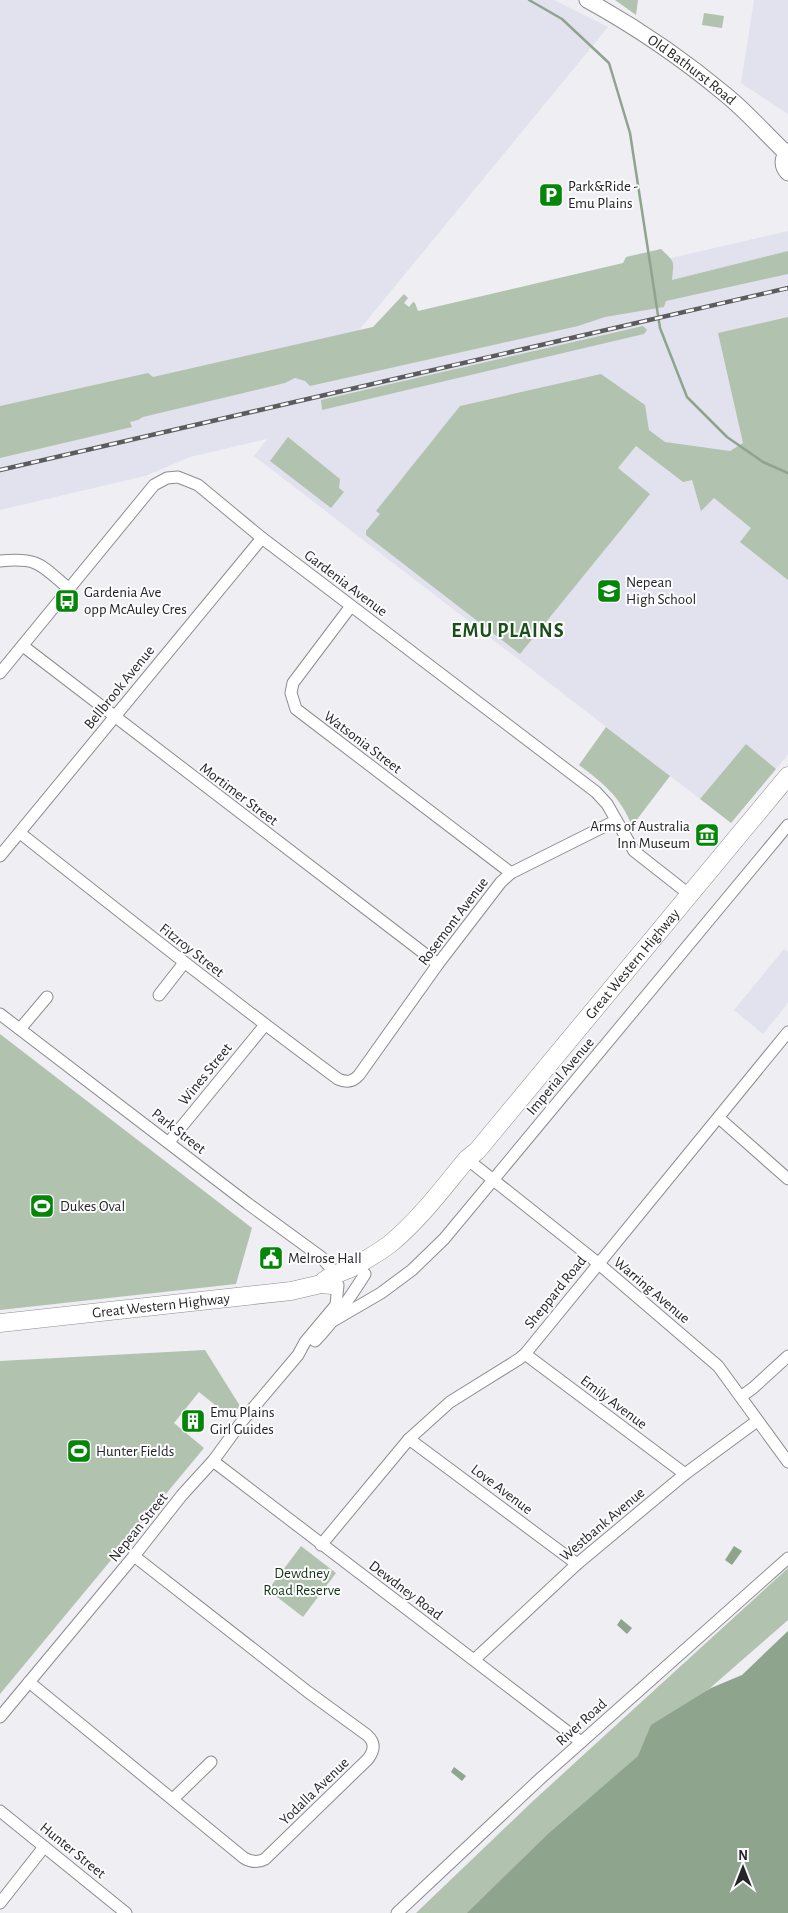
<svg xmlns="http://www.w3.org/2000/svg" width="788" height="1913" font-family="'Alegreya Sans',sans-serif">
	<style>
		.built { fill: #e2e2ee }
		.green { fill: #b1c3af }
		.water { fill: #8fa48d }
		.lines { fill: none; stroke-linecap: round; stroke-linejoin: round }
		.stream { stroke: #8fa48d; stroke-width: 2.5 }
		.minor-casing { stroke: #8d8d91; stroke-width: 13 }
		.major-casing { stroke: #8d8d91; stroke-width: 17 }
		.highway-casing { stroke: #8d8d91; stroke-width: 19 }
		.minor { stroke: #fff; stroke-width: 11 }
		.major { stroke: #fff; stroke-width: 15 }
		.highway { stroke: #fff; stroke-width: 18 }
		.rail-casing { stroke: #5c5c5e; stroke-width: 4.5 }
		.rail { stroke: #fcfcff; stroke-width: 2.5; stroke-dasharray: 8; stroke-linecap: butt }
		.labels { text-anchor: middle; stroke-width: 4; stroke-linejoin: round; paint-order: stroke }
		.street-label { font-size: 15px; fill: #252526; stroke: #fcfcff }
		.poi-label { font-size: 15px; fill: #252526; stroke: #fcfcff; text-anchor: start }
		.park-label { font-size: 15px; fill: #143613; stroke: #fcfcff }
		.district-label { font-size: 20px; font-weight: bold; letter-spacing: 1px; fill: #1b4f19; stroke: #fcfcff }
	</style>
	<rect width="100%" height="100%" fill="#eeeef3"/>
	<g class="built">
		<path d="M 0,0 L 554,0 L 608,27 L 359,330 L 788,231 L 788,755 L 776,769 L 746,744 L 700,799 L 254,456 L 267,439 L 190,457 L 145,476 L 0,510 Z"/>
		<path d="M 754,0 L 788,0 L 788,114 L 741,83 Z"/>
		<path d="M 784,949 L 788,952 L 788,1003 L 763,1034 L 734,1010 Z"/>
	</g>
	<g class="green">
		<path d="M 615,0 L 638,0 L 636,15 Z"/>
		<path d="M 704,13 L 724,16 L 722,28 L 702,25 Z"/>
		<path d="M 661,249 C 675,263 674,259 672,280 L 788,251 L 788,274 L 666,301 L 664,307 L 605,317 L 578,326 L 310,386 L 305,381 L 295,378 L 285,383 L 143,417 L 138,420 L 130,422 L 132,427 L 0,458 L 0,406 L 148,373 L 153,377 L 373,327 L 404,294 L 408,298 L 404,303 L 409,307 L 413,302 L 415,303 L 418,311 L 623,263 L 626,257 Z"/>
		<path d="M 788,317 L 788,580 L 740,542 L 751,528 L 714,498 L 701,511 L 692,480 L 683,482 L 636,446 L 618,468 L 650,494 L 520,654 L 366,535 L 366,531 L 380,514 L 376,511 L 460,406 L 601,374 L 645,405 L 649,430 L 665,442 L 730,451 L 743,443 L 718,333 Z"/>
		<path d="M 643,326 L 647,330 L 644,334 L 322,410 L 321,400 Z"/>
		<path d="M 288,437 L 340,479 L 339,488 L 344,492 L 331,508 L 270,461 Z"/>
		<path d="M 606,727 L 670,776 L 632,826 C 620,796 604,784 579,765 Z"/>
		<path d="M 746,744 L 776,769 L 731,823 L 700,799 Z"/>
		<path d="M 0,1034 L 252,1228 L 236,1284 L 0,1310 Z"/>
		<path d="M 205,1350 L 240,1406 L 230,1417 L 199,1392 L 174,1423 L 204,1448 L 0,1694 L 0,1361 Z"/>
		<path d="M 301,1546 L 336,1573 L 303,1617 L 268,1590 Z"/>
		<path d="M 788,1568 L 788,1620 L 693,1703 L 635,1762 L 472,1913 L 416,1913 L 533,1801 Z"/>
	</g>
	<g class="water">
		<path d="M 734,1546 L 742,1551 L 732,1565 L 725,1560 Z"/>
		<path d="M 621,1619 L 632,1628 L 627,1634 L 617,1625 Z"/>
		<path d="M 788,1631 L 788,1913 L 467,1913 L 548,1834 L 638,1756 L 651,1725 L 711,1688 L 742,1675 Z"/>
		<path d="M 454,1767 L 466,1776 L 462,1781 L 451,1772 Z"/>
	</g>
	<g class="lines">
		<path class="stream" d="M 529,0 L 562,19 L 609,63 L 630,133 L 660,328 L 687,397 L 727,437 L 763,462 L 788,473"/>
		<defs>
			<g id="minor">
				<path d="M 0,561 C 39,557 41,565 69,589"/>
				<path d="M 351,606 L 293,683 L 291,693 L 296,709 L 511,873"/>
				<path d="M 23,646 L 438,964"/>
				<path d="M 0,673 L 154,485 L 167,478 L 178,477 L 198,485 L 262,538 L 596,792 L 607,804 L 634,851 L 690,895"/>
				<path d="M 20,833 C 125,916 230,999 338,1079 C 347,1083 353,1082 359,1075 L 438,964 L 501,882 L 511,873 L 615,821"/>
				<path d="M 0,856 L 262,538"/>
				<path d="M 159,995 L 184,963"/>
				<path d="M 0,1014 L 247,1203 L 321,1257 L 336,1274"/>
				<path d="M 20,1029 L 47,997"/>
				<path d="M 719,1118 L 788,1179"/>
				<path d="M 169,1142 L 265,1025"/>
				<path d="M 472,1163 L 593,1259 L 718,1366 L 788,1462"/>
				<path d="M 333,1321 L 381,1293 L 412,1270 L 444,1239 L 788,825"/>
				<path d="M 315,1341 C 335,1320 350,1298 365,1274"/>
				<path d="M 525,1354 L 685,1474"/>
				<path d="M 742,1396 L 753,1388 L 788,1356"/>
				<path d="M 409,1439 L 577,1564"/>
				<path d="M 213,1461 L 581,1742"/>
				<path d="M 321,1545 L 409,1439 L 450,1402 L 519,1359 L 525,1354 L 788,1032"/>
				<path d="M 474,1660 L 577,1564 L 685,1474 L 757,1421"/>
				<path d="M 29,1682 L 244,1858 C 251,1862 258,1863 265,1859 L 368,1759 C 374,1751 376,1743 367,1735 L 308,1692 L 134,1556"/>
				<path d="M 0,1717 L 134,1556 L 182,1495 L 213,1461 L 243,1420 L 298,1355 L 305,1342 L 336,1305 L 338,1285"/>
				<path d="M 173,1799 L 211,1762"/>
				<path d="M 0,1811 L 126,1913"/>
				<path d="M 0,1903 L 44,1847"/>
				<path d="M 397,1913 L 542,1777 L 788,1558"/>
			</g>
			<g id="major">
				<path id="s1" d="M 587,0 C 636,27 683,59 726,95 C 747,112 766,134 786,153"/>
				<path d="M 788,151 C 782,158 781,166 788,173"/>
			</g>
			<g id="highway">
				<path id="s2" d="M 321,1284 C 329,1275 340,1273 351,1268 C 364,1261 378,1253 390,1244 C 420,1219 443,1188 467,1159 L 477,1151 L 788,776"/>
				<path id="s3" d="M 0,1323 L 291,1291 L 321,1284 L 332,1285"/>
			</g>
		</defs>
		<use href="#minor" class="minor-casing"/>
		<use href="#major" class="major-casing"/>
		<use href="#highway" class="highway-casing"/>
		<use href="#minor" class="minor"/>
		<use href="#major" class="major"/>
		<use href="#highway" class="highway"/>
		<defs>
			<path id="rail" d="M 0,470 L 788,288"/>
		</defs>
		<use href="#rail" class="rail-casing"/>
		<use href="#rail" class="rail"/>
	</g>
	<defs>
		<symbol id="parking-square" viewBox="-11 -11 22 22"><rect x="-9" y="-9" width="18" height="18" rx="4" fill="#058608" stroke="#fcfcff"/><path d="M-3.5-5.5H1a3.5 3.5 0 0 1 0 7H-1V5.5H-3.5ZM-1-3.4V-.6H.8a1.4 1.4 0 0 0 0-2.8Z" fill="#fff"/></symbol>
		<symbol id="school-square" viewBox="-11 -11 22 22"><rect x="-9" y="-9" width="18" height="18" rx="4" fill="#058608" stroke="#fcfcff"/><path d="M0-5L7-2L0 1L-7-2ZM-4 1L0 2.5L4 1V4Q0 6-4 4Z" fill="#fff"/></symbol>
		<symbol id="bus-square" viewBox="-11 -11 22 22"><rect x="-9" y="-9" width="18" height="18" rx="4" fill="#058608" stroke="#fcfcff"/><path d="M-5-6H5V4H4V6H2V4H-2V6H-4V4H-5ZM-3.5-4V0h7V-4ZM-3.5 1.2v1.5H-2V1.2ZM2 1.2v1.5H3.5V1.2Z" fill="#fff"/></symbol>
		<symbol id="museum-square" viewBox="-11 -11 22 22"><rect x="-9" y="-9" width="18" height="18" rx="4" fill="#058608" stroke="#fcfcff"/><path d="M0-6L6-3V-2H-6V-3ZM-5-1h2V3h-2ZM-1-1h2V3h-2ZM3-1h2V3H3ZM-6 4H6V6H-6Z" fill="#fff"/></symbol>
		<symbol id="stadium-square" viewBox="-11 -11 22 22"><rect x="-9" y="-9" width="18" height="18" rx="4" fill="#058608" stroke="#fcfcff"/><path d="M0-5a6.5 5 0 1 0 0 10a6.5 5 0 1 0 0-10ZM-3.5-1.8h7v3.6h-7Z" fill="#fff"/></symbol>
		<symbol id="civic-square" viewBox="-11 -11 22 22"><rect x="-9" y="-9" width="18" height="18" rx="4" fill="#058608" stroke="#fcfcff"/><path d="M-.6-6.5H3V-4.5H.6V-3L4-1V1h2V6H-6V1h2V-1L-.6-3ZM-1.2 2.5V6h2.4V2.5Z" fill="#fff"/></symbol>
		<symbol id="building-square" viewBox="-11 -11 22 22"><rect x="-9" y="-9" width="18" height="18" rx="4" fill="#058608" stroke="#fcfcff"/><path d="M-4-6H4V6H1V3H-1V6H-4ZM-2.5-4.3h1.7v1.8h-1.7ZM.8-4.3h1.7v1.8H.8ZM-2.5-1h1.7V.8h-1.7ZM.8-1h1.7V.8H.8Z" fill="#fff"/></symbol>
	</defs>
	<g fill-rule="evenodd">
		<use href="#parking-square" x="537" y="181" width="28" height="28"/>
		<use href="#school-square" x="595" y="577" width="28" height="28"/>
		<use href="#bus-square" x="53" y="587" width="28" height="28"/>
		<use href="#museum-square" x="693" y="821" width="28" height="28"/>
		<use href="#stadium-square" x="28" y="1192" width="28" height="28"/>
		<use href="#civic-square" x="257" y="1244" width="28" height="28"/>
		<use href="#building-square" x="179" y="1407" width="28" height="28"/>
		<use href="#stadium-square" x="65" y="1437" width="28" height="28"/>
	</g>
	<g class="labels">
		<g class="street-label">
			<text dy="5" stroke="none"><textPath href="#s1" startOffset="126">Old Bathurst Road</textPath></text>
			<text transform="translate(346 583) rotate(37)" y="5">Gardenia Avenue</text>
			<text transform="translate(119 687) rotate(-51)" y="5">Bellbrook Avenue</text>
			<text transform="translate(363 742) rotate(37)" y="5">Watsonia Street</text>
			<text transform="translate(239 794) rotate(37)" y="5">Mortimer Street</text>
			<text transform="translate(453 921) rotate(-53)" y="5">Rosemont Avenue</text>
			<text transform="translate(192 950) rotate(38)" y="5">Fitzroy Street</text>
			<text dy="5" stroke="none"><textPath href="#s2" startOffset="451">Great Western Highway</textPath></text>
			<text transform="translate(205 1074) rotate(-51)" y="5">Wines Street</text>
			<text transform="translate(560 1076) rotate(-50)" y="5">Imperial Avenue</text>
			<text transform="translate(179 1131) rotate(38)" y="5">Park Street</text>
			<text transform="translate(652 1290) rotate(40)" y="5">Warring Avenue</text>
			<text transform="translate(555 1292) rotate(-51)" y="5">Sheppard Road</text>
			<text dy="5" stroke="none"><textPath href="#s3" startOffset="162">Great Western Highway</textPath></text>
			<text transform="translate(614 1402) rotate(37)" y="5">Emily Avenue</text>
			<text transform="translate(502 1489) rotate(37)" y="5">Love Avenue</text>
			<text transform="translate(602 1524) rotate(-40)" y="5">Westbank Avenue</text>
			<text transform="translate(138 1527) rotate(-51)" y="5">Nepean Street</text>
			<text transform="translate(406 1590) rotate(37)" y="5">Dewdney Road</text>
			<text transform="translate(581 1722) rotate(-42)" y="5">River Road</text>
			<text transform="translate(314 1791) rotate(-44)" y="5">Yodalla Avenue</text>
			<text transform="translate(73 1850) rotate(39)" y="5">Hunter Street</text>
		</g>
		<g class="poi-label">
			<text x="568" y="191">Park&amp;Ride -<tspan x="568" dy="17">Emu Plains</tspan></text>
			<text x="626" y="587">Nepean<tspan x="626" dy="17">High School</tspan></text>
			<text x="84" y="597">Gardenia Ave<tspan x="84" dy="17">opp McAuley Cres</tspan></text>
			<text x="690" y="831" text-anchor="end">Arms of Australia<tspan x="690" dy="17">Inn Museum</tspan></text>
			<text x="60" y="1211">Dukes Oval</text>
			<text x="288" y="1263">Melrose Hall</text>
			<text x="210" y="1417">Emu Plains<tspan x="210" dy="17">Girl Guides</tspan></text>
			<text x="96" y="1456">Hunter Fields</text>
		</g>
		<g class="park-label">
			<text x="302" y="1578">Dewdney<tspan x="302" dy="17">Road Reserve</tspan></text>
		</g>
		<g class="district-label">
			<text x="508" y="637">EMU PLAINS</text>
		</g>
	</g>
	<g transform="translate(743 1868)" stroke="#fcfcff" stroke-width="4" paint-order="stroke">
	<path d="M0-4L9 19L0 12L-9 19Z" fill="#252526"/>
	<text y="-8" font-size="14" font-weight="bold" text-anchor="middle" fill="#252526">N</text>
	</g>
</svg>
